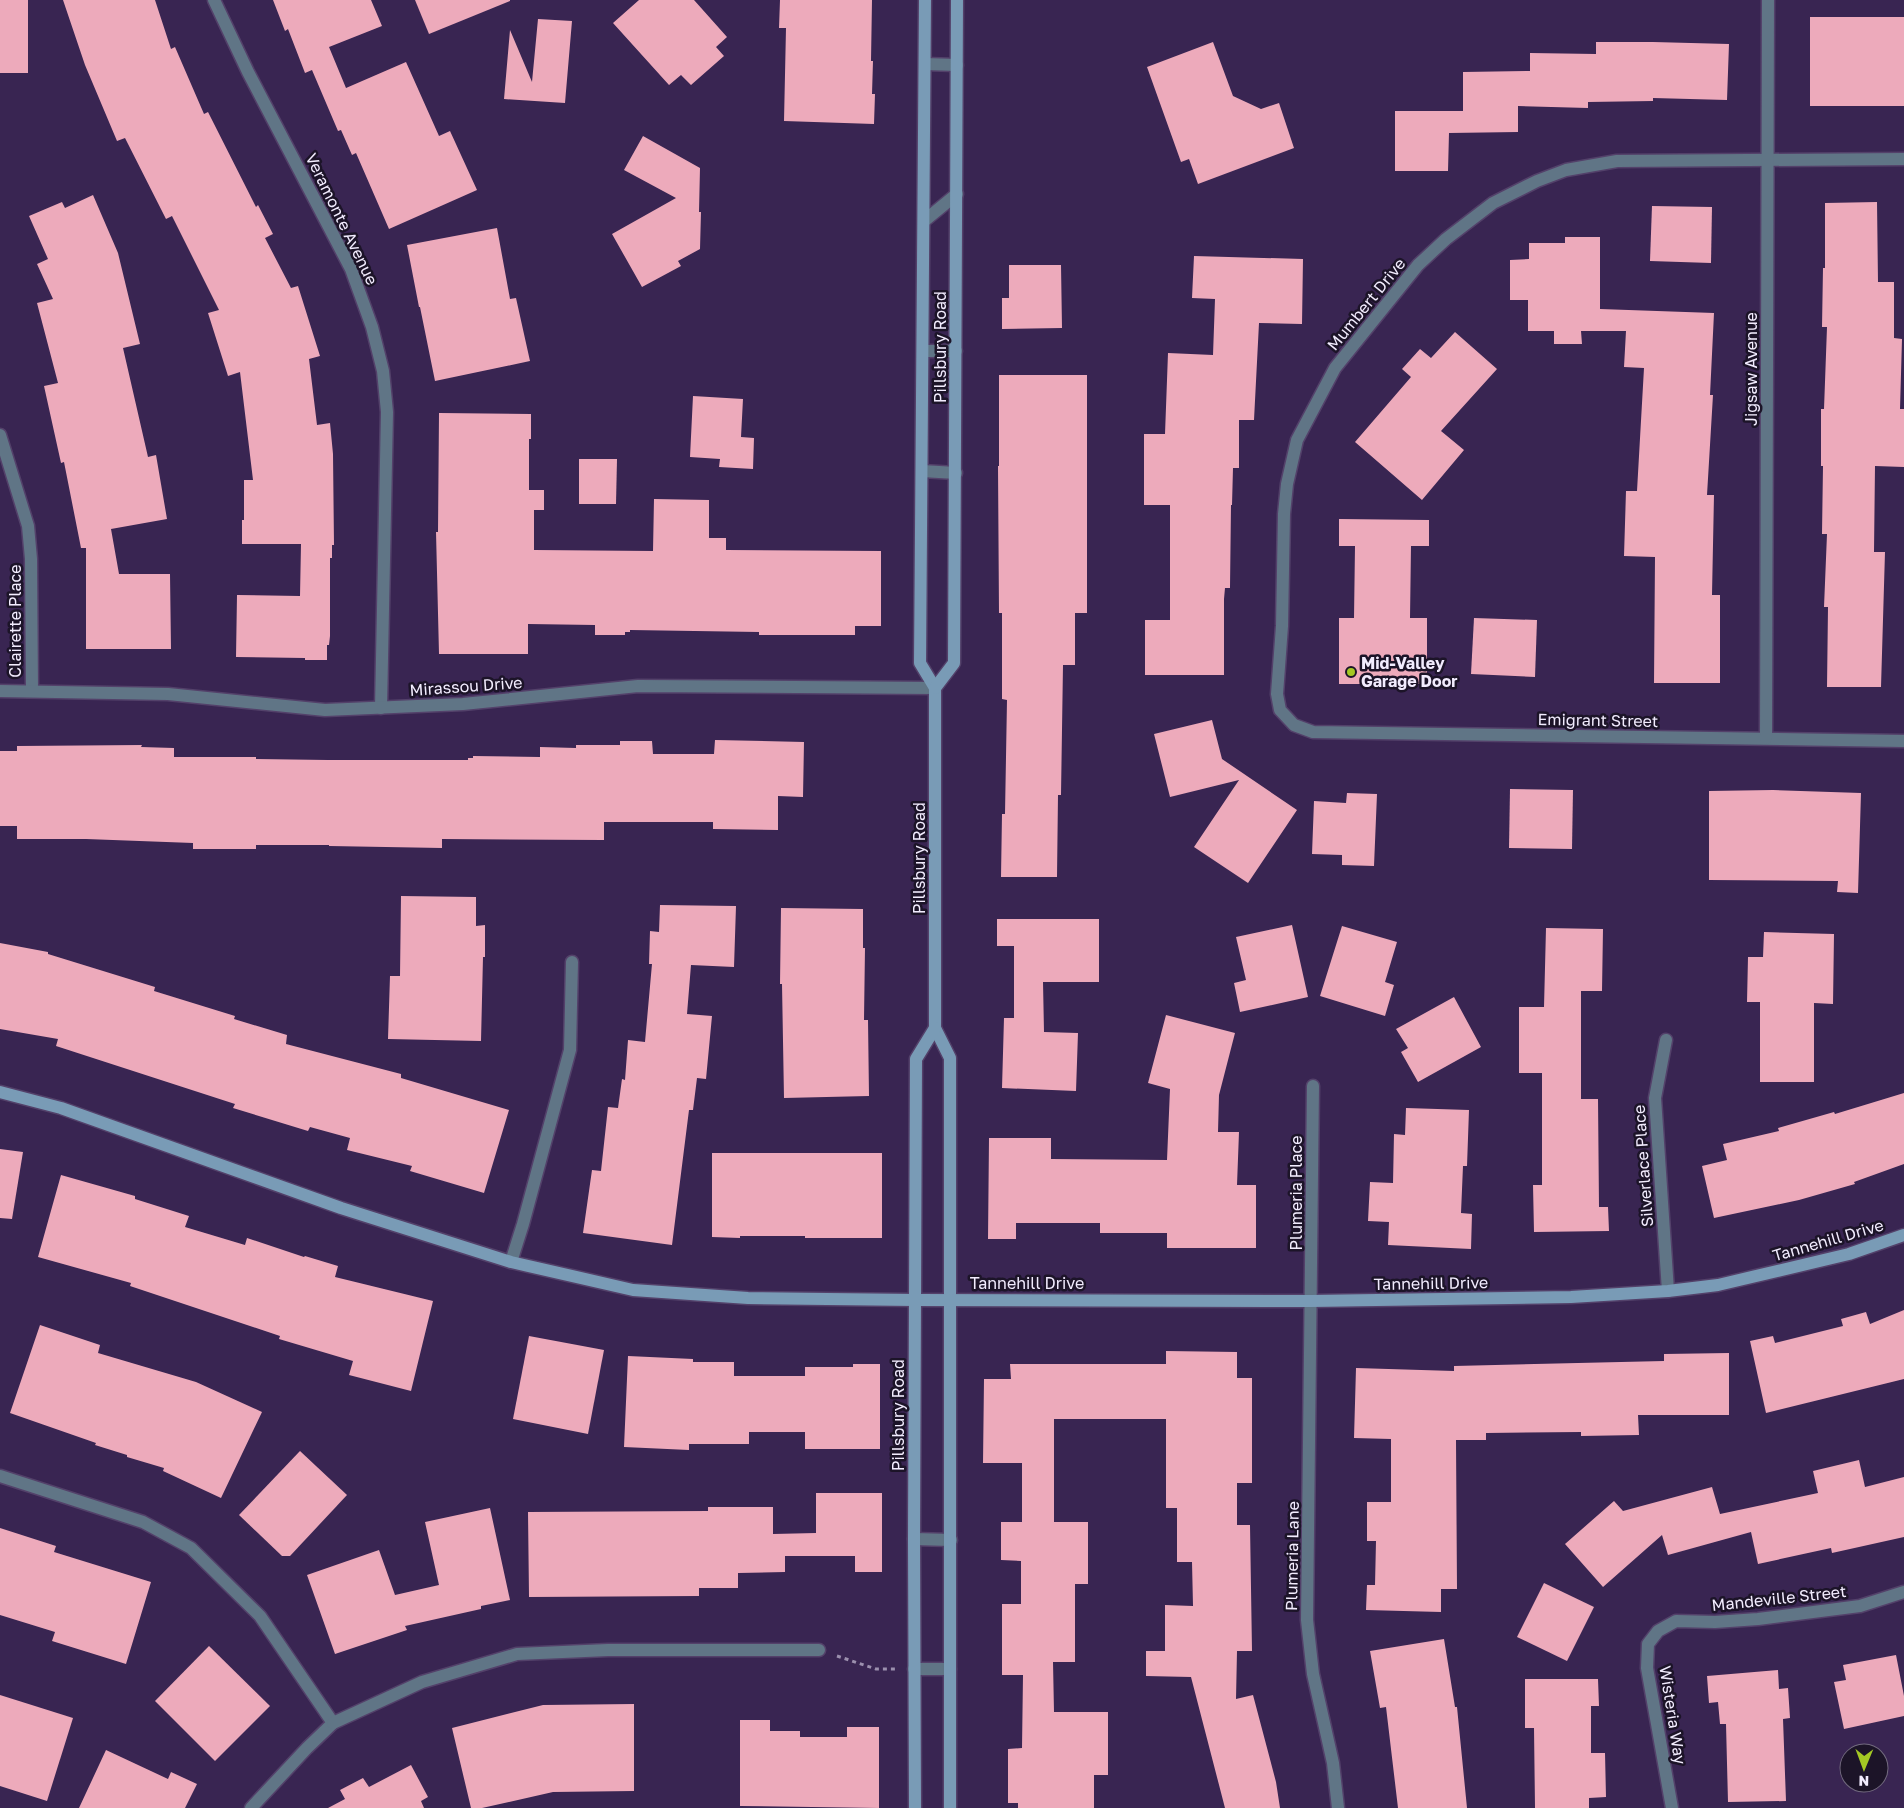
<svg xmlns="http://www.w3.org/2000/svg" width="1904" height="1808" font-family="'Golos Text',sans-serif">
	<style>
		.building { fill: #edaabb }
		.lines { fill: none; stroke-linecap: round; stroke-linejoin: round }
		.lane-casing { stroke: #53416a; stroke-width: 15 }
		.street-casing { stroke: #53416a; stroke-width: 15 }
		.secondary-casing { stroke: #53416a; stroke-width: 15 }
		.path { stroke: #9c90ae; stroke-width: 3; stroke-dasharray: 4 4; stroke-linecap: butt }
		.lane { stroke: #607586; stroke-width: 12 }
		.street { stroke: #607586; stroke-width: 12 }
		.secondary { stroke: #799bb6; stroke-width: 12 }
		.poi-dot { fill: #a4c824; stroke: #1c1428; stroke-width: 2 }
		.labels { text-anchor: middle; stroke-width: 5; stroke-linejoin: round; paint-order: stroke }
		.street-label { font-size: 16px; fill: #f2ecfe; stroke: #1c1428 }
		.poi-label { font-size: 16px; font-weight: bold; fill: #f2ecfe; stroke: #1c1428; text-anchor: start }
	</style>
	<rect width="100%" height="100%" fill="#392552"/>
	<g class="building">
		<rect x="0" y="0" width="28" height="73"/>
		<path d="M 63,0 L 155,0 L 171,49 L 175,47 L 204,114 L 208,112 L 256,207 L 258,205 L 273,234 L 265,238 L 291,288 L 298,286 L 320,356 L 309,359 L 317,425 L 330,423 L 333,454 L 334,545 L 332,545 L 332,558 L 330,558 L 330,636 L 329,645 L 327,645 L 327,660 L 305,660 L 305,658 L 236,657 L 237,595 L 300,596 L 301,544 L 242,544 L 242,520 L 244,520 L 244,480 L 253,480 L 240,372 L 228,376 L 208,313 L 219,310 L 172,216 L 166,219 L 125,138 L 117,141 L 85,65 Z"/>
		<path d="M 273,0 L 371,0 L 382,26 L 329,47 L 346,88 L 406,62 L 439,136 L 450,131 L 477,190 L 389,229 L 356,153 L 352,155 L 341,130 L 338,131 L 312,70 L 305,73 L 288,29 L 285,31 Z"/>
		<path d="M 415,0 L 510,0 L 510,1 L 429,34 Z"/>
		<path d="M 639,0 L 694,0 L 727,37 L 716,47 L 724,56 L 691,85 L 681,75 L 669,85 L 613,23 Z"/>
		<path d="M 780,0 L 872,0 L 871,61 L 873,61 L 872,94 L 875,94 L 874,124 L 784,121 L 786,28 L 779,28 Z"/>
		<rect x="1810" y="17" width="94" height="89"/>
		<path d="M 538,19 L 572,21 L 565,103 L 504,99 L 510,30 L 532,82 Z"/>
		<path d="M 1213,42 L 1233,96 L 1261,109 L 1279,103 L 1294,148 L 1198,184 L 1189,159 L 1181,162 L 1147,67 Z"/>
		<path d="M 1596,42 L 1653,42 L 1729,44 L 1727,100 L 1653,98 L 1653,101 L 1588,102 L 1588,108 L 1518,106 L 1518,132 L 1449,133 L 1448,171 L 1395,171 L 1395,111 L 1463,111 L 1463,72 L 1530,71 L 1530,53 L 1596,54 Z"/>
		<path d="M 643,136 L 700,168 L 699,212 L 701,212 L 700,249 L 678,261 L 681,266 L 642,287 L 612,234 L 676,198 L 624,170 Z"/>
		<path d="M 93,195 L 118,253 L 140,344 L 123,348 L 148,457 L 156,455 L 167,519 L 111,529 L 119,574 L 170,574 L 171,649 L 86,649 L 86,548 L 81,548 L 64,462 L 61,463 L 44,386 L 58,383 L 37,303 L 53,299 L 37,264 L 48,259 L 29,216 L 62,202 L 65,208 Z"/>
		<path d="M 1877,202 L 1878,282 L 1894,282 L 1894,338 L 1902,339 L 1900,409 L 1904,409 L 1904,467 L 1875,466 L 1874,552 L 1885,552 L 1881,687 L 1827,687 L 1828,607 L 1824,607 L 1827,534 L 1822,534 L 1823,466 L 1821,466 L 1821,409 L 1824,409 L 1827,327 L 1822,327 L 1823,268 L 1825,268 L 1825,203 Z"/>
		<path d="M 1652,206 L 1712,207 L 1711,263 L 1650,261 Z"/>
		<path d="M 497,228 L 510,299 L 516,298 L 530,361 L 435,381 L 420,307 L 419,307 L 407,245 Z"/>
		<path d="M 1565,237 L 1600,237 L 1600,309 L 1714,313 L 1710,395 L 1713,395 L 1707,495 L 1714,495 L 1712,595 L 1720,595 L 1720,683 L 1654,683 L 1655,557 L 1624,556 L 1626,491 L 1637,491 L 1644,368 L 1624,367 L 1626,331 L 1581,331 L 1582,344 L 1554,344 L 1554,331 L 1528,331 L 1528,300 L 1510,300 L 1510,260 L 1529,259 L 1529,243 L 1565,243 Z"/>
		<path d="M 1194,256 L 1303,259 L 1302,324 L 1259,323 L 1254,420 L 1239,420 L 1239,468 L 1233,468 L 1232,505 L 1231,505 L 1230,588 L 1225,588 L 1224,599 L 1224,675 L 1145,675 L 1145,620 L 1170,620 L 1170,505 L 1144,505 L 1144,434 L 1165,434 L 1168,353 L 1213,355 L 1215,299 L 1192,298 Z"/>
		<path d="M 1009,265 L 1061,265 L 1062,328 L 1002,329 L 1002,298 L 1009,298 Z"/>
		<path d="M 1455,332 L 1497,369 L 1441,431 L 1464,450 L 1422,500 L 1355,442 L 1411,377 L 1402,369 L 1420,349 L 1431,358 Z"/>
		<path d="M 999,375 L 1087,375 L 1087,613 L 1075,613 L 1075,665 L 1063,665 L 1061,795 L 1058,795 L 1057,877 L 1001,877 L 1002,814 L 1005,814 L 1007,700 L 1002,699 L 1002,613 L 999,613 L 998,466 L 999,466 Z"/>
		<path d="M 693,396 L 743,399 L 741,437 L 754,438 L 753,469 L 719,467 L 720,459 L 690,457 Z"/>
		<path d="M 439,413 L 531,414 L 531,439 L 529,439 L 529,490 L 544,490 L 544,510 L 534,510 L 534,550 L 653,551 L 654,499 L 709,500 L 709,538 L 726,538 L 726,550 L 881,551 L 881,626 L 855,626 L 855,635 L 759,635 L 759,632 L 630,630 L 630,632 L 625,632 L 625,635 L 595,635 L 595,625 L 528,624 L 528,654 L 439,654 L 436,532 L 438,532 Z"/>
		<path d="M 579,459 L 617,459 L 616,504 L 579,504 Z"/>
		<path d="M 1339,519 L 1429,520 L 1429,546 L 1411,546 L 1410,618 L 1427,618 L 1427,684 L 1339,684 L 1339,618 L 1354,618 L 1355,546 L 1339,546 Z"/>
		<path d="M 1474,618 L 1537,620 L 1535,677 L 1471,674 Z"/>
		<path d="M 1212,720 L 1222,759 L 1297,810 L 1248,883 L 1194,847 L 1239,780 L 1170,797 L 1154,734 Z"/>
		<path d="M 715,740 L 804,742 L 803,797 L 778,796 L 778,830 L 713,829 L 713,822 L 604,822 L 604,840 L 442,839 L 442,848 L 329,846 L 329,845 L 256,845 L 256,849 L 193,849 L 193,843 L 86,839 L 17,839 L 17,826 L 0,826 L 0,751 L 17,751 L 17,746 L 142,745 L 141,747 L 174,748 L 174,757 L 256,757 L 256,759 L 328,760 L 468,760 L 468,758 L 473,758 L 473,756 L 540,757 L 540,747 L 576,748 L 576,745 L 620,745 L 620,741 L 652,741 L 653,754 L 714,754 Z"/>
		<path d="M 1510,789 L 1573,790 L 1572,849 L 1509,848 Z"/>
		<path d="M 1773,790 L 1861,793 L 1858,893 L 1837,892 L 1838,881 L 1709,880 L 1709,791 Z"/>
		<path d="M 1347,793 L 1377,794 L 1374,866 L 1342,865 L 1342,855 L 1312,854 L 1314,801 L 1346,803 Z"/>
		<path d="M 401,896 L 476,897 L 476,926 L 485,925 L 485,957 L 483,957 L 481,1041 L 388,1039 L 390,976 L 400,976 Z"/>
		<path d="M 660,905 L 736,906 L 734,967 L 691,965 L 687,1014 L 712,1016 L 706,1079 L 697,1078 L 693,1110 L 689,1110 L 672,1245 L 583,1233 L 592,1170 L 601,1171 L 608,1107 L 618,1108 L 622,1079 L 625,1080 L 628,1040 L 645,1042 L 652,964 L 649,964 L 650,931 L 659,932 Z"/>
		<path d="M 781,908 L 863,909 L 863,948 L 865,948 L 864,1020 L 868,1020 L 869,1096 L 784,1098 L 782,984 L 780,984 Z"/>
		<path d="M 997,919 L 1099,919 L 1099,982 L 1043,982 L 1044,1032 L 1078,1033 L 1076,1091 L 1002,1088 L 1004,1018 L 1014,1018 L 1014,946 L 997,946 Z"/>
		<path d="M 1292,925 L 1308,997 L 1240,1012 L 1234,983 L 1246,980 L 1236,937 Z"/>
		<path d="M 1342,926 L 1397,942 L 1385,982 L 1394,985 L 1385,1016 L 1320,996 Z"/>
		<path d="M 1546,928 L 1603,929 L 1602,991 L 1581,991 L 1581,1099 L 1598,1099 L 1599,1207 L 1608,1207 L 1609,1231 L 1534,1232 L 1533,1185 L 1542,1185 L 1542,1073 L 1519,1073 L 1519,1007 L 1544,1007 Z"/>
		<path d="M 1764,932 L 1834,934 L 1833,1004 L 1814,1003 L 1814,1082 L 1760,1082 L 1760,1002 L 1747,1002 L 1748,957 L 1763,957 Z"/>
		<path d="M 0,943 L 48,952 L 48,954 L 155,987 L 154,991 L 235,1016 L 234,1019 L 287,1035 L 286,1044 L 401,1074 L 401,1078 L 509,1110 L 484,1193 L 410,1171 L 412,1166 L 347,1150 L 350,1138 L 310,1127 L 308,1131 L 233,1108 L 235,1104 L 56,1046 L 58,1039 L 0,1029 Z"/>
		<path d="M 1454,997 L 1481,1047 L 1418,1082 L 1401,1052 L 1408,1048 L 1396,1029 Z"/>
		<path d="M 1166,1015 L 1235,1033 L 1219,1095 L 1218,1132 L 1239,1132 L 1237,1185 L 1256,1185 L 1256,1248 L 1167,1248 L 1167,1233 L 1100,1233 L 1100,1223 L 1016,1223 L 1016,1239 L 988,1239 L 989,1138 L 1051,1138 L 1051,1159 L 1167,1160 L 1170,1089 L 1148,1083 Z"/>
		<path d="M 1904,1093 L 1904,1164 L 1854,1182 L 1855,1184 L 1799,1200 L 1714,1218 L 1702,1166 L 1727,1160 L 1723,1144 L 1779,1131 L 1778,1128 L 1834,1112 L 1835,1114 Z"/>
		<path d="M 1406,1108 L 1469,1110 L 1467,1166 L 1463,1166 L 1461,1213 L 1472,1214 L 1471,1249 L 1388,1245 L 1389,1222 L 1368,1221 L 1370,1182 L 1393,1183 L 1394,1134 L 1405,1135 Z"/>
		<path d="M 0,1149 L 23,1152 L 12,1219 L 0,1218 Z"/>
		<path d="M 712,1153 L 882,1153 L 882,1238 L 805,1238 L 805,1236 L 740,1236 L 740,1238 L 712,1237 Z"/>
		<path d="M 61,1175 L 135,1196 L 135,1199 L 189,1216 L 185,1227 L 245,1245 L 247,1238 L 304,1257 L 305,1256 L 338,1266 L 335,1277 L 433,1301 L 411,1391 L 349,1375 L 353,1361 L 279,1339 L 280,1336 L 130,1286 L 131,1283 L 38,1257 Z"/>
		<path d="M 1904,1310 L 1904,1379 L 1766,1413 L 1750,1341 L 1773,1336 L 1775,1343 L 1843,1326 L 1841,1319 L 1866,1312 L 1870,1324 Z"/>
		<path d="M 40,1325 L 100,1345 L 98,1353 L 196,1382 L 262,1412 L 221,1498 L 163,1471 L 164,1468 L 127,1457 L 127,1455 L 95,1445 L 96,1443 L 10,1413 Z"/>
		<path d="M 529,1336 L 604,1350 L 588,1434 L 513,1419 Z"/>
		<path d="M 1166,1351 L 1237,1352 L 1237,1378 L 1252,1378 L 1252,1483 L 1237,1483 L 1237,1525 L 1250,1525 L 1252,1651 L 1237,1651 L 1236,1699 L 1253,1695 L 1276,1782 L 1280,1808 L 1225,1808 L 1191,1677 L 1146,1676 L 1146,1651 L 1165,1651 L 1165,1605 L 1193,1606 L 1192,1562 L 1177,1562 L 1177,1508 L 1166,1508 L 1166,1419 L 1054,1419 L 1054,1522 L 1088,1522 L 1088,1584 L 1075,1584 L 1075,1662 L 1053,1662 L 1054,1712 L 1108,1712 L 1108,1775 L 1094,1775 L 1094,1808 L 1018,1808 L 1018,1803 L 1008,1803 L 1008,1749 L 1022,1748 L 1023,1675 L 1002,1675 L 1002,1604 L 1021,1604 L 1021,1561 L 1001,1560 L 1001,1522 L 1022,1522 L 1022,1463 L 983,1463 L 984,1379 L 1011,1379 L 1010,1364 L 1166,1364 Z"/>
		<path d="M 1729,1353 L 1729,1415 L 1638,1415 L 1639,1435 L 1581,1436 L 1581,1432 L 1486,1433 L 1486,1440 L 1456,1440 L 1457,1589 L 1441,1589 L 1441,1612 L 1366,1610 L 1367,1585 L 1375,1585 L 1376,1541 L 1367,1541 L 1367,1502 L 1391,1502 L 1391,1439 L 1354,1438 L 1356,1368 L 1454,1371 L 1454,1366 L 1664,1361 L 1664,1354 Z"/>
		<path d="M 628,1356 L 693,1359 L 693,1362 L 734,1362 L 734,1376 L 805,1376 L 805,1367 L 853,1367 L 853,1364 L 880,1364 L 880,1449 L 805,1449 L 805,1432 L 749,1432 L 749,1444 L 689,1444 L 689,1450 L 624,1447 Z"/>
		<path d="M 300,1451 L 347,1495 L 290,1556 L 282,1556 L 239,1515 Z"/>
		<path d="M 1859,1460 L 1865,1487 L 1904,1477 L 1904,1537 L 1832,1553 L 1831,1548 L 1758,1564 L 1751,1532 L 1668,1555 L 1662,1535 L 1603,1587 L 1565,1544 L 1614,1501 L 1623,1511 L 1712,1487 L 1720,1514 L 1818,1493 L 1813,1471 Z"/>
		<path d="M 816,1493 L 882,1493 L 882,1572 L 855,1572 L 855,1556 L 785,1556 L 785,1572 L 738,1573 L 738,1588 L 699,1588 L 699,1596 L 529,1597 L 528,1512 L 708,1511 L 708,1507 L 773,1507 L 773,1534 L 816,1533 Z"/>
		<path d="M 490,1508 L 510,1600 L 481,1606 L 481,1609 L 405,1626 L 407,1630 L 335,1654 L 307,1575 L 379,1550 L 395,1595 L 439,1585 L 425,1522 Z"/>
		<path d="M 0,1528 L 56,1546 L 54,1552 L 151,1582 L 126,1664 L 52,1641 L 55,1632 L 0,1615 Z"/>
		<path d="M 1544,1583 L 1594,1607 L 1567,1661 L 1517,1637 Z"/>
		<path d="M 1444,1639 L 1455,1707 L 1457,1707 L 1467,1808 L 1398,1808 L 1386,1707 L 1380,1708 L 1370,1651 Z"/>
		<path d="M 209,1646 L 270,1706 L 215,1761 L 155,1701 Z"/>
		<path d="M 1896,1655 L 1904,1696 L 1904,1716 L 1844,1729 L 1834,1682 L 1846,1680 L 1843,1665 Z"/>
		<path d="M 1778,1670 L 1779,1689 L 1788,1688 L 1790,1718 L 1783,1719 L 1786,1801 L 1728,1802 L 1726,1724 L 1720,1724 L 1718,1702 L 1709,1703 L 1707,1676 Z"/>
		<path d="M 1525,1679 L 1598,1679 L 1599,1706 L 1591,1706 L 1591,1753 L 1605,1753 L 1606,1797 L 1589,1798 L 1589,1808 L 1535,1808 L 1534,1728 L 1525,1728 Z"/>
		<path d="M 0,1695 L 73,1718 L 47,1801 L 0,1786 Z"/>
		<path d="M 634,1704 L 634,1791 L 553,1792 L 482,1808 L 471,1808 L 452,1728 L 543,1705 Z"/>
		<path d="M 740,1720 L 770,1720 L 770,1731 L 800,1731 L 800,1737 L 847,1737 L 847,1727 L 879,1727 L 879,1808 L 740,1806 Z"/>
		<path d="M 106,1750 L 168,1779 L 171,1772 L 197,1784 L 185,1808 L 79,1808 Z"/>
		<path d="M 411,1765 L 428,1797 L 421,1801 L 424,1808 L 328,1808 L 345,1799 L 340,1790 L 363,1778 L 369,1787 Z"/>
	</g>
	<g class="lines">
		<defs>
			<g id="lane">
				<path d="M 925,64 L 957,65"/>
				<path d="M 924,221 L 957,194"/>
				<path d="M 923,351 L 956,351"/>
				<path d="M 922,471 L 956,473"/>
				<path d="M 914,1539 L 951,1540"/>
				<path d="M 914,1669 L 950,1669"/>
			</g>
			<g id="street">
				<path d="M 214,0 L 248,72 L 351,269 L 372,327 L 383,371 L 387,412 L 381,708"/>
				<path d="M 1904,159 L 1617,161 L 1566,170 L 1537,181 L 1493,203 L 1446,239 L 1418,265 L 1335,368 L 1297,440 L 1287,484 L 1284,514 L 1282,626 L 1277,694 L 1280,710 L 1294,725 L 1313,732 L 1904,741"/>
				<path d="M 0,435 L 28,526 L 31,559 L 32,691"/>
				<path d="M 0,691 L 168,694 L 325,710 L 463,704 L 638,686 L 935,688"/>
				<path d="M 1766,738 L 1768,0"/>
				<path d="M 1666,1040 L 1655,1098 L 1668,1291"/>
				<path d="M 1313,1086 L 1307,1620 L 1313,1674 L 1333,1763 L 1338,1808"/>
				<path d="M 511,1262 L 523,1224 L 570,1050 L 572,962"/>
				<path d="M 0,1476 L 143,1522 L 191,1548 L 260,1616 L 333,1723 L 307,1748 L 251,1808"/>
				<path d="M 333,1723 L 422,1682 L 517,1654 L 608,1650 L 819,1650"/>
				<path d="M 1672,1808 L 1647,1668 L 1648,1644 L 1658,1631 L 1676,1621 L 1715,1622 L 1758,1619 L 1860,1606 L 1904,1592"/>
			</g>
			<g id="secondary">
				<path d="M 925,0 L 920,663 L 935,688 L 935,1028 L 950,1058 L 950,1808"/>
				<path d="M 935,688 L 954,663 L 957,0"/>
				<path d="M 0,1092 L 61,1108 L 341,1208 L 511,1262 L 633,1290 L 748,1298 L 915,1300 L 1311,1301 L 1571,1297 L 1668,1291 L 1718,1285 L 1849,1254 L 1904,1235"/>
				<path d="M 915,1808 L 914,1539 L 916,1059 L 935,1028"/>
			</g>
		</defs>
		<use href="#lane" class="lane-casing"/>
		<use href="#street" class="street-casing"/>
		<use href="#secondary" class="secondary-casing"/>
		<path class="path" d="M 837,1656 L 876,1669 L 896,1669"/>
		<use href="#lane" class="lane"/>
		<use href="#street" class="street"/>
		<use href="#secondary" class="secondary"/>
	</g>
	<circle class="poi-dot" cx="1351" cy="672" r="5"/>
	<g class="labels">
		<g class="street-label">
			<text transform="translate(342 219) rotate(64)" y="6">Veramonte Avenue</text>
			<text transform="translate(1366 304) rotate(-51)" y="6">Mumbert Drive</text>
			<text transform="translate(940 347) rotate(-90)" y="6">Pillsbury Road</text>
			<text transform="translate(1751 369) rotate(-90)" y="6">Jigsaw Avenue</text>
			<text transform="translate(15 621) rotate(-90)" y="6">Clairette Place</text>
			<text transform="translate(466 686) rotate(-4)" y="6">Mirassou Drive</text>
			<text transform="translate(1598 720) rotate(1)" y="6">Emigrant Street</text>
			<text transform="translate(919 858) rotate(-90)" y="6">Pillsbury Road</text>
			<text transform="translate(1643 1166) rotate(-94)" y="6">Silverlace Place</text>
			<text transform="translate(1296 1193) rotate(-90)" y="6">Plumeria Place</text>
			<text transform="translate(1828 1240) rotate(-16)" y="6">Tannehill Drive</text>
			<text x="1027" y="1289">Tannehill Drive</text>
			<text transform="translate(1431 1283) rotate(-1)" y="6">Tannehill Drive</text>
			<text transform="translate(898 1415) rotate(-90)" y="6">Pillsbury Road</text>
			<text transform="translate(1292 1556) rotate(-89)" y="6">Plumeria Lane</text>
			<text transform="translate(1779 1598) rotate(-6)" y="6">Mandeville Street</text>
			<text transform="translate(1673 1715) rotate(81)" y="6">Wisteria Way</text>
		</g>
		<g class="poi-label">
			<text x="1361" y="669">Mid-Valley<tspan x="1361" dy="18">Garage Door</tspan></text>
		</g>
	</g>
	<g transform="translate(1864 1768) rotate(181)"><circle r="24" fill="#1c1428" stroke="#726a7e"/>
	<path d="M0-4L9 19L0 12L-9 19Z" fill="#a4c824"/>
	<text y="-8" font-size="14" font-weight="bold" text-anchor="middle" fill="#f2ecfe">N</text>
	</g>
</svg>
